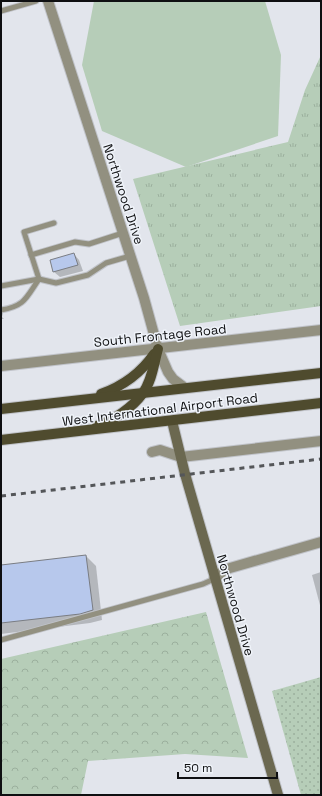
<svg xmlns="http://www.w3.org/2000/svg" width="322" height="796" font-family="'Space Grotesk',sans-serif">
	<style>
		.grass { fill: url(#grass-tufts) }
		.forest { fill: url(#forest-crowns) }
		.park { fill: url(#park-dots) }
		.pitch { fill: #b6cdb8 }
		.shadow { fill: #0003 }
		.building { fill: #b7c8ec; stroke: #7a7d83 }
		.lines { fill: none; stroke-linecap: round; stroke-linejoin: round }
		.lane-casing { stroke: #c0c3c9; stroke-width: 7 }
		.street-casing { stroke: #c0c3c9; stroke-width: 12 }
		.secondary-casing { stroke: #c0c3c9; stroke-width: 12 }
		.primary-casing { stroke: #c0c3c9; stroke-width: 12 }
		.lane { stroke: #929080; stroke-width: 5 }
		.street { stroke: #929080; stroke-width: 10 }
		.secondary { stroke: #6b6850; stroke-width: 10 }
		.primary { stroke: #4f4b2e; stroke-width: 10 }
		.rail { stroke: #545659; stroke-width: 3; stroke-dasharray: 5 5; stroke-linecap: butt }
		.labels { text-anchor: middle; stroke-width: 3; stroke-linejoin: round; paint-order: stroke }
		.street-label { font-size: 13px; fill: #0e0f11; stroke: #eff3f9 }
	</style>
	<defs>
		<pattern id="grass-tufts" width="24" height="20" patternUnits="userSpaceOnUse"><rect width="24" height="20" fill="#b6cdb8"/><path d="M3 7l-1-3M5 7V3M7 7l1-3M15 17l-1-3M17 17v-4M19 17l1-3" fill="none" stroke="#9baf9d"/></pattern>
		<pattern id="forest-crowns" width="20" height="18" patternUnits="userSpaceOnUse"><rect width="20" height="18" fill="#b6cdb8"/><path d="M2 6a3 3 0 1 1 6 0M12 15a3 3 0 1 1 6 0" fill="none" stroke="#9baf9d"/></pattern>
		<pattern id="park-dots" width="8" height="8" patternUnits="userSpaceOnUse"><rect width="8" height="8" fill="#b6cdb8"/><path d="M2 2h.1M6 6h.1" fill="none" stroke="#9baf9d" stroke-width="1.8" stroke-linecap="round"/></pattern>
	</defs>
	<rect width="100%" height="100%" fill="#e2e5ec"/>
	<path class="grass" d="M 321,55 L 321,306 L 180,326 L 133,179 L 288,142 L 305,90 Z"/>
	<path class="forest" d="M 206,612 L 248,758 L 185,754 L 88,761 L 81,795 L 1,795 L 1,659 Z"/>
	<path class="park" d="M 321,677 L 321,795 L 301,795 L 272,691 Z"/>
	<path class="pitch" d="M 94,1 L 265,1 L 281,55 L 278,136 L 186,167 L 102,131 L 82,65 Z"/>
	<g class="shadow">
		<path d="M 74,254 L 79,260 L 83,271 L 60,277 L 54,272 L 51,261 Z"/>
		<path d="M 1,301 L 3,313 L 2,317 L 4,319 L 1,319 Z"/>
		<path d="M 86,556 L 96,566 L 102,620 L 90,623 L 1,634 L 1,566 Z"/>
		<path d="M 321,572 L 321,609 L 312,575 Z"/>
	</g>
	<g class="building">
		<path d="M 74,253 L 78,265 L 53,272 L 50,260 Z"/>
		<path d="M 86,555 L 93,610 L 80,614 L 1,623 L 1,565 Z"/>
	</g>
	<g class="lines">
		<defs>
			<g id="lane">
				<path d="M 1,11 L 36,1"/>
				<path d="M 31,255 L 75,242 L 89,244 L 123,233"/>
				<path d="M 39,279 L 24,232 L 54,223"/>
				<path d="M 1,286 L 39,279 L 56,283 L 88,275 L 106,263 L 130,256"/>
				<path d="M 1,310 C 25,306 26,298 39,279"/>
				<path d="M 1,640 L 203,584 L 214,579"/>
			</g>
			<g id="street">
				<path d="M 48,1 L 144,298 L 158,349 L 168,372 L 173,379 L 185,388"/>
				<path d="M 1,366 L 321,330"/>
				<path d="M 152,452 L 160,450 L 181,457 L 321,441"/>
				<path d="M 214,579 L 223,571 L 230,568 L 321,542"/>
			</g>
			<path id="secondary" d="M 172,421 L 185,474 L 278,795"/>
			<g id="primary">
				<path d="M 101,394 C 123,386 141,373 154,354"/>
				<path d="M 1,409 L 321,373"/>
				<path d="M 97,426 C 114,420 132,408 143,393 C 152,381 154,363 158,349"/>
				<path d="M 1,440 L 321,403"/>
			</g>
		</defs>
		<use href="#lane" class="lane-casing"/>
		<use href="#street" class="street-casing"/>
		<use href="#secondary" class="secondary-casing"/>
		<use href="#primary" class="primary-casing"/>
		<use href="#lane" class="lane"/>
		<use href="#street" class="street"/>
		<use href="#secondary" class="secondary"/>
		<use href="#primary" class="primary"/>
		<path class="rail" d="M 1,496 L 321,459"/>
	</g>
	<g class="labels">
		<g class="street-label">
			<text transform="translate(124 194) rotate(72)" y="5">Northwood Drive</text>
			<text transform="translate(160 335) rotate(-6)" y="5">South Frontage Road</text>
			<text transform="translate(160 409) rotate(-7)" y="5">West International Airport Road</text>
			<text transform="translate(236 605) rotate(74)" y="5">Northwood Drive</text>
		</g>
	</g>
	<rect width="322" height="796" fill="none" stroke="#0e0f11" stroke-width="4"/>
	<path d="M178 772v6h99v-6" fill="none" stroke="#0e0f11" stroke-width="2"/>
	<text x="184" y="772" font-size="12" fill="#0e0f11" stroke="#eff3f9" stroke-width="3" paint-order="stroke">50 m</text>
</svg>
